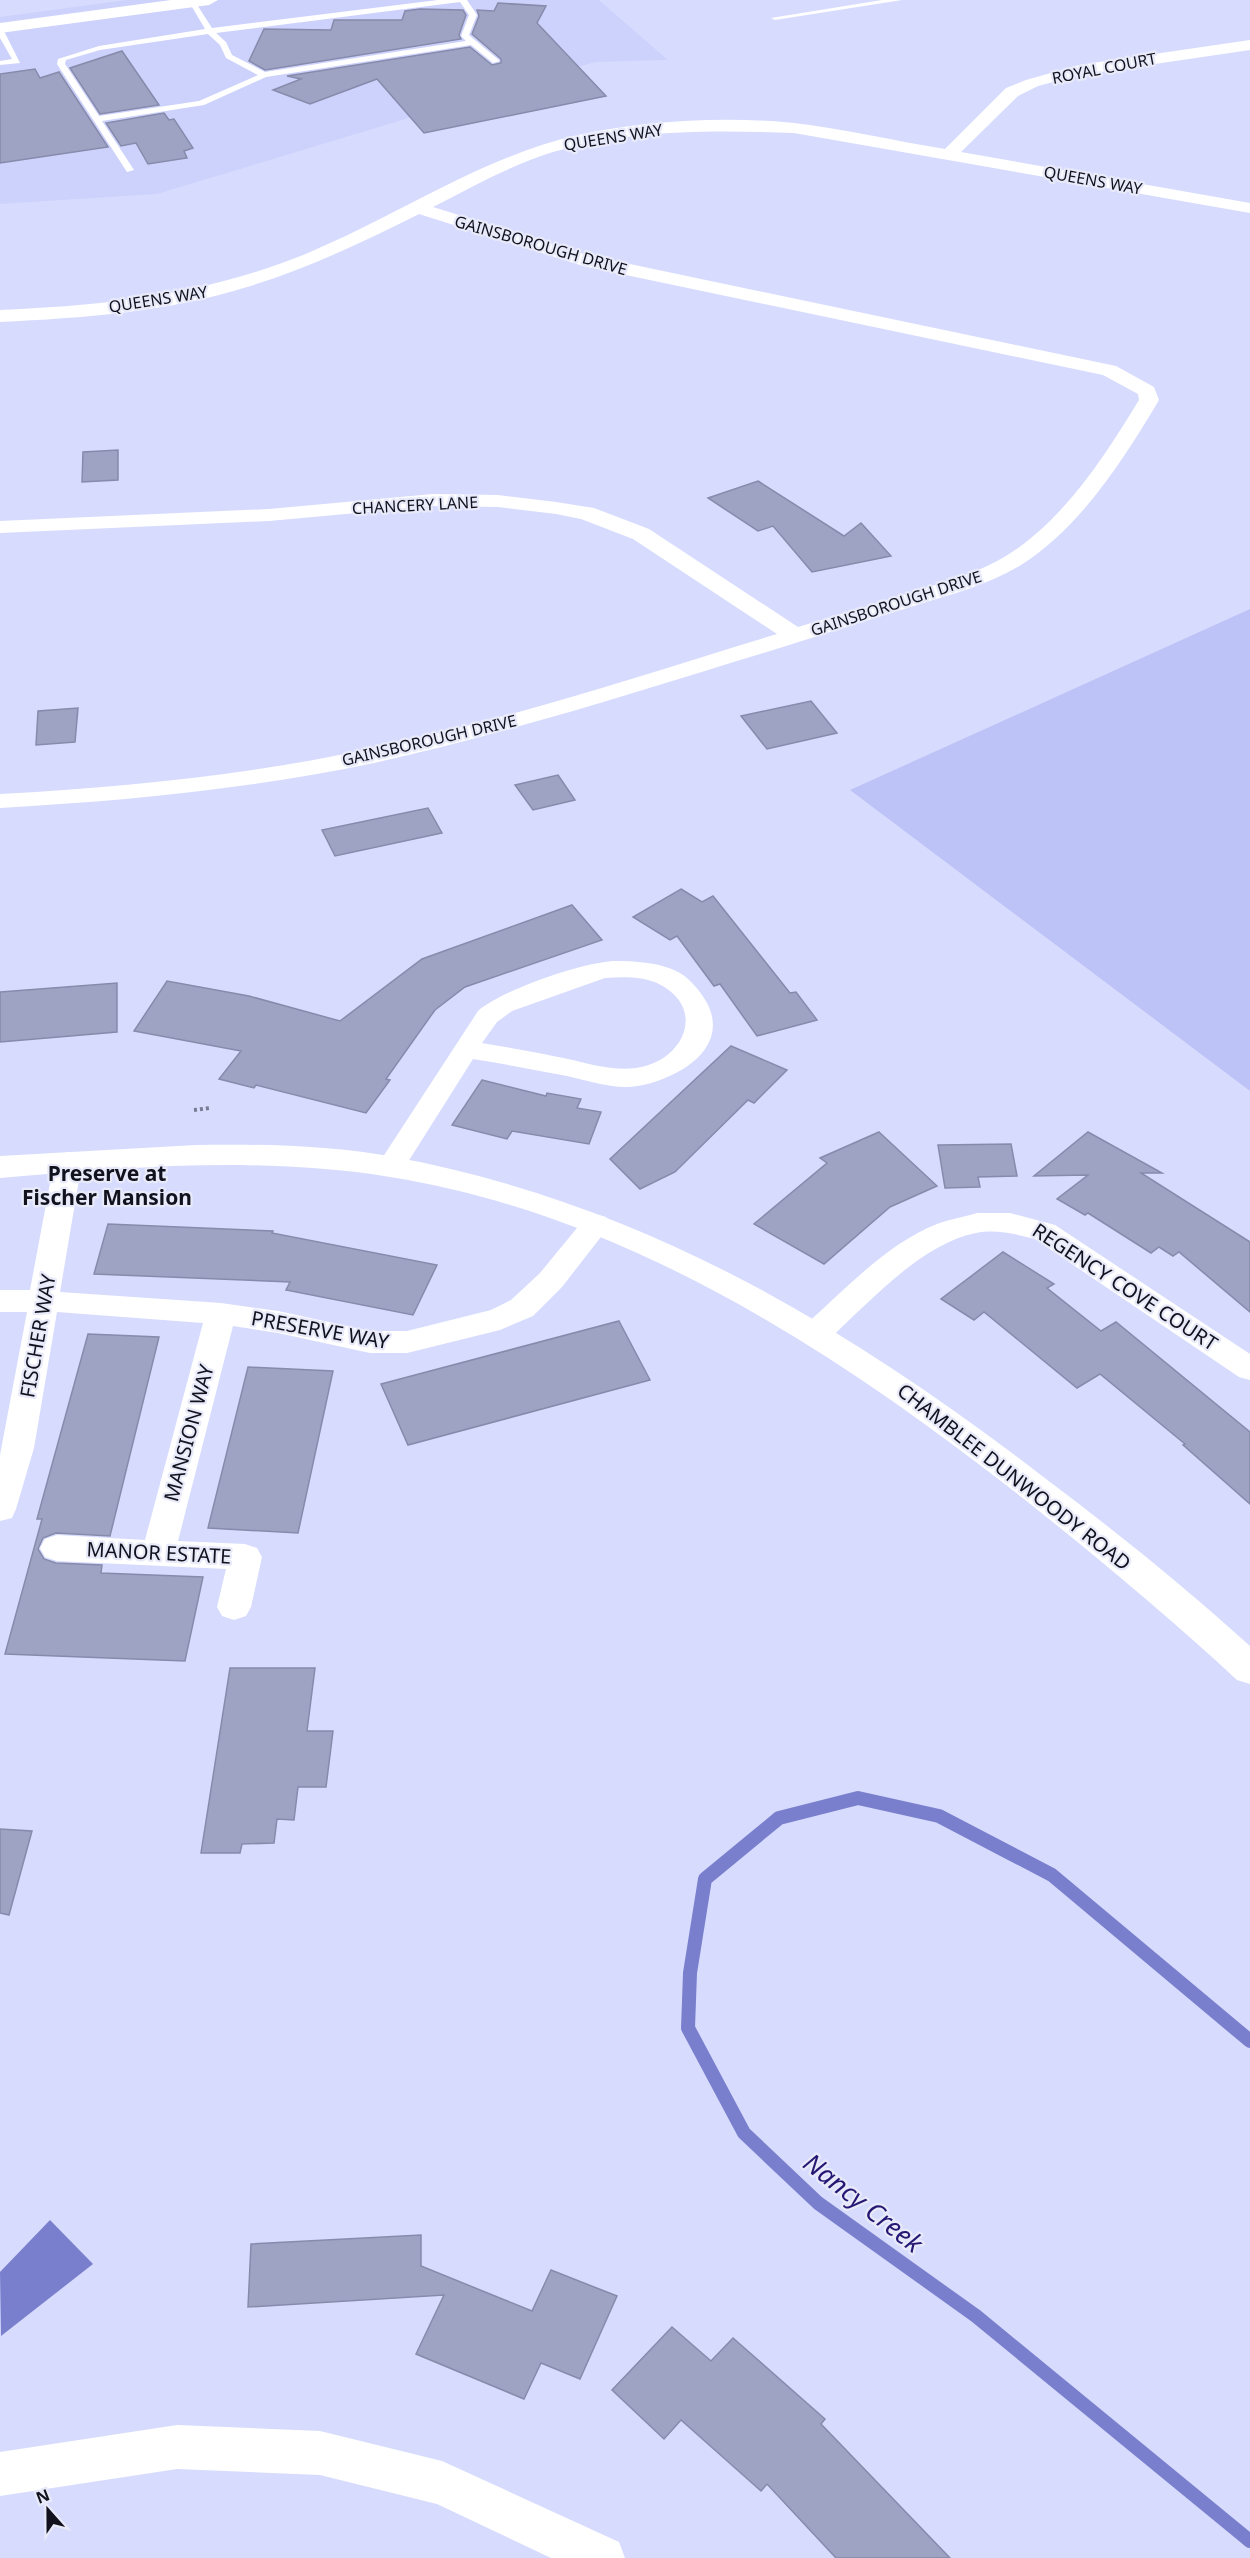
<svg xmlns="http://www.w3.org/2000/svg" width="1250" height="2558" font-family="'Noto Sans',sans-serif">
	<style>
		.built { fill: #cdd2fc }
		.green { fill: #bdc3f6 }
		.water { fill: #7a7fcd }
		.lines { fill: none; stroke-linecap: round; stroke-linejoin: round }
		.stream { stroke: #7a7fcd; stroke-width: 14 }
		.building { fill: #9ea2c3; stroke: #878bab; stroke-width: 1.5 }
		.path { stroke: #787b93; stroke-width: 4; stroke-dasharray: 3 3; stroke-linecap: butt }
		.lane { fill: #fff; fill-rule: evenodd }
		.street { fill: #fff; fill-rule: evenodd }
		.secondary { fill: #fff; fill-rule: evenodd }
		.labels { text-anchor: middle; stroke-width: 4.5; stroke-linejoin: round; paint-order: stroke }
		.far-street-label { font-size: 16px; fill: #11121e; stroke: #e8eaf9 }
		.street-label { font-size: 20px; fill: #11121e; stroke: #e8eaf9 }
		.neighbourhood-label { font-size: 21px; font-weight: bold; fill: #11121e; stroke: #e8eaf9 }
		.near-water-label { font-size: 26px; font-style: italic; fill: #251773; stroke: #e8eaf9 }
	</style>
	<rect width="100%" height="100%" fill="#d7dcff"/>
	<path class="built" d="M 126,0 L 599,0 L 668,60 L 595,62 L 157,194 L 0,204 L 0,17 Z"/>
	<path class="green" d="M 1250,609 L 1250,1091 L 850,790 Z"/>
	<path class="water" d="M 50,2220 L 93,2264 L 1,2336 L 0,2272 Z"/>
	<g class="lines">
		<path class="stream" d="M 1250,2041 L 1052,1875 L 939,1816 L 858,1798 L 779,1818 L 705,1879 L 690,1973 L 688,2028 L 744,2133 L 818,2203 L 976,2316 L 1250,2541"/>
	</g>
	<g class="building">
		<path d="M 498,3 L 546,6 L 537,23 L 606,96 L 424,133 L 377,79 L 310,104 L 273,90 L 301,79 L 287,76 L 470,47 L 492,65 L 501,63 L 501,59 L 472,34 L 479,16 L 477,10 L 494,11 Z"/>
		<path d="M 420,9 L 463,10 L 466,15 L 459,35 L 461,39 L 265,70 L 249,61 L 264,29 L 331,30 L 334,20 L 402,20 L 405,11 Z"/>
		<path d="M 122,51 L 159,105 L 100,114 L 70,68 Z"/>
		<path d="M 35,69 L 40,78 L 59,72 L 108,147 L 0,163 L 0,74 Z"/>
		<path d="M 164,113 L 169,120 L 174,119 L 193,148 L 184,151 L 187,158 L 148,164 L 136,143 L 121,146 L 106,123 Z"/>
		<path d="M 118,450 L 118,480 L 82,482 L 83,452 Z"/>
		<path d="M 758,481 L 844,536 L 861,523 L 891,556 L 812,572 L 773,526 L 758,531 L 708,498 Z"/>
		<path d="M 811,701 L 837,733 L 767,749 L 741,716 Z"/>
		<path d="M 78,708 L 75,742 L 36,745 L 38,711 Z"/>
		<path d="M 558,775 L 575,800 L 533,810 L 515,785 Z"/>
		<path d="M 428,808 L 442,833 L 335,856 L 322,830 Z"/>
		<path d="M 681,889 L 702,902 L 713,896 L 790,993 L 796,992 L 817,1020 L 757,1036 L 720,984 L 714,986 L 677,936 L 670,940 L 633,917 Z"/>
		<path d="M 572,905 L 602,940 L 465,987 L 435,1010 L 386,1079 L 390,1080 L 366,1113 L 256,1085 L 254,1088 L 219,1079 L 241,1051 L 134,1031 L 167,981 L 249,996 L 340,1021 L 422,959 Z"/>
		<path d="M 117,983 L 117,1032 L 0,1042 L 0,992 Z"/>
		<path d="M 731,1046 L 787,1070 L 754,1103 L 748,1100 L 675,1172 L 640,1189 L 610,1159 Z"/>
		<path d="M 482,1080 L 546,1096 L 547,1093 L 581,1099 L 577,1108 L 601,1112 L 589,1144 L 512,1131 L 507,1139 L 452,1125 Z"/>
		<path d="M 879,1132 L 937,1186 L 890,1207 L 824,1264 L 754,1224 L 827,1163 L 820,1158 Z"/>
		<path d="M 1088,1132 L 1162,1173 L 1141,1173 L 1250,1242 L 1250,1312 L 1179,1252 L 1173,1256 L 1159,1247 L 1151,1253 L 1088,1213 L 1085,1215 L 1057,1199 L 1088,1175 L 1034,1176 Z"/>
		<path d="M 1011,1144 L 1017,1176 L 978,1177 L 980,1187 L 945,1188 L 938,1145 Z"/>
		<path d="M 108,1224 L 273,1231 L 272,1233 L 437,1265 L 413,1315 L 286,1290 L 290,1282 L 94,1274 Z"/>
		<path d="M 1003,1252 L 1054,1284 L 1047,1288 L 1101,1331 L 1116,1322 L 1250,1432 L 1250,1504 L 1183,1445 L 1185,1444 L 1100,1374 L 1077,1388 L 984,1312 L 974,1320 L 941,1299 Z"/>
		<path d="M 619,1321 L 650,1380 L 408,1445 L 381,1384 Z"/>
		<path d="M 88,1334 L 159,1337 L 110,1536 L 56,1533 L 43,1538 L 38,1549 L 44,1559 L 56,1563 L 102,1565 L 101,1573 L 203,1577 L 185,1661 L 5,1654 L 42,1519 L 37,1519 Z"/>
		<path d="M 248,1367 L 333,1371 L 298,1533 L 208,1528 Z"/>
		<path d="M 230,1668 L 315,1668 L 307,1731 L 333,1731 L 326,1787 L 298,1787 L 294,1820 L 277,1819 L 274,1843 L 242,1844 L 240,1853 L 201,1853 Z"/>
		<path d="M 0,1829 L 32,1831 L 9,1915 L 0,1913 Z"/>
		<path d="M 421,2235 L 421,2266 L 532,2311 L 551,2270 L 617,2296 L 580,2379 L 541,2363 L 524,2399 L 416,2354 L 444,2295 L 248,2307 L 251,2244 Z"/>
		<path d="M 672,2327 L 711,2361 L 733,2338 L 825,2419 L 821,2424 L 950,2558 L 836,2558 L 767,2484 L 761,2491 L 681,2420 L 664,2439 L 612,2390 Z"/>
	</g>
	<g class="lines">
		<path class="path" d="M 194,1110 L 210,1108"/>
		<g class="lane">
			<path d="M 188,0 L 194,0 L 212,28 L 438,0 L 467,0 L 477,15 L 469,35 L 500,61 L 493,63 L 471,45 L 266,77 L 204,105 L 102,121 L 134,170 L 127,172 L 57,64 L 58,59 L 99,46 L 205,29 ZM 460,2 L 469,15 L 461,36 L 466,41 L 265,72 L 232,55 L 226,42 L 216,33 ZM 208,34 L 220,45 L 226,58 L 258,75 L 199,101 L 99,116 L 65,64 L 66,60 L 100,50 Z"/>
			<path d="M 882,0 L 902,0 L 775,20 L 771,18 Z"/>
			<path d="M 0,29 L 4,31 L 20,63 L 0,65 L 0,61 L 12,59 L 0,38 Z"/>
		</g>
		<g class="street">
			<path d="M 1250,40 L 1250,50 L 1080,75 L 1038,86 L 1018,96 L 961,152 L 1250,203 L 1250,213 L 794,133 C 714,130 631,129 553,152 C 511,165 472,187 433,207 L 587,255 L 1116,366 L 1154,387 L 1159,400 C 1124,459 1080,528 1021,565 C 990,584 953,594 920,604 C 875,618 830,632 786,646 C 649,688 513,732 374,763 C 251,789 125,801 0,808 L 0,794 C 125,787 250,775 373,748 C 510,719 643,675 777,634 L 633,539 L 581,519 L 556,514 L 498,507 L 433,506 L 269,521 L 0,533 L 0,521 L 269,509 L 433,494 L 498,495 L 556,502 L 594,508 L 649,529 L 798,627 C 836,616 874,604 912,592 C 944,582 978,573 1006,556 C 1063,521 1105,456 1139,400 L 1138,394 L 1103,375 L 583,266 L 419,214 C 363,242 307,269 247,287 C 167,312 83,318 0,322 L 0,310 C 106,306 209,294 308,253 C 399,215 482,157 578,135 C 645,120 727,116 794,123 C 845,129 895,141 945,149 L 1006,88 L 1026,80 L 1079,65 Z"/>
			<path d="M 613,961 C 635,961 660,962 680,973 C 691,980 701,992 707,1003 C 731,1049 677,1079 638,1086 C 614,1090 590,1081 567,1076 C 535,1070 504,1064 473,1059 L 401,1173 L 391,1176 L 381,1173 L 377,1166 L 478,1011 C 502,990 581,963 613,961 ZM 605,978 C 622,977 643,976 659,984 C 708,1009 683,1062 636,1068 C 613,1071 590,1064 568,1059 C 540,1053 511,1048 482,1043 L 497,1022 L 512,1011 Z"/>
			<path d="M 68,1152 L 78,1155 L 82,1162 L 60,1292 L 221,1303 L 278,1311 L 370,1331 L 407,1331 L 491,1310 L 511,1300 L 540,1273 L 586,1217 L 596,1214 L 606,1217 L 611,1224 L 562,1287 L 533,1316 L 500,1330 L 407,1353 L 370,1353 L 278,1333 L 233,1326 L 178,1541 L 245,1544 L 257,1548 L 262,1557 L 251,1607 L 246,1616 L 234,1620 L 222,1616 L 217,1607 L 226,1569 L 57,1561 L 45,1557 L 40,1548 L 45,1539 L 57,1535 L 145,1540 L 203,1323 L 57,1312 L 34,1448 L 16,1509 L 12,1518 L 0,1521 L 0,1455 L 27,1312 L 0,1312 L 0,1290 L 30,1290 L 54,1162 L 58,1155 Z"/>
			<path d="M 977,1213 L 1010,1213 L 1055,1225 L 1250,1354 L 1250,1380 L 1239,1377 L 1035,1239 C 1016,1234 996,1229 976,1233 C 920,1244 868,1304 827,1341 L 816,1344 L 805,1341 L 801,1333 L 805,1325 C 845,1290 886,1244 937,1224 C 950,1219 964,1217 977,1213 Z"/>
			<path d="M 177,2425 L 320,2431 L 442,2461 L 619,2542 L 625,2558 L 551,2558 L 437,2504 L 320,2475 L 177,2469 L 0,2496 L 0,2452 Z"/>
		</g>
		<g class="secondary">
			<path d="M 171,0 L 218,0 L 209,5 L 0,33 L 0,23 Z"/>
			<path d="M 196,1145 C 262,1144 329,1145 394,1157 C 644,1203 852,1329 1050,1482 C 1119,1534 1186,1588 1250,1646 L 1250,1684 L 1237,1680 C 1168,1616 1097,1557 1024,1499 C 838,1353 628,1215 390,1177 C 261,1156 130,1167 0,1178 L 0,1156 Z"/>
		</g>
	</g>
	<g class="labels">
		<g class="far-street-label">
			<text transform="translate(1104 68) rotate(-11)" y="6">ROYAL COURT</text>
			<text transform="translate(613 137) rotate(-9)" y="6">QUEENS WAY</text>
			<text transform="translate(1093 180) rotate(10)" y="6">QUEENS WAY</text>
			<text transform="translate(541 245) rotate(16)" y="6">GAINSBOROUGH DRIVE</text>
			<text transform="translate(158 299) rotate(-9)" y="6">QUEENS WAY</text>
			<text transform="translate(415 505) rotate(-3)" y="6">CHANCERY LANE</text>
			<text transform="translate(896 603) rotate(-18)" y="6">GAINSBOROUGH DRIVE</text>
			<text transform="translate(429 740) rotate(-13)" y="6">GAINSBOROUGH DRIVE</text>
		</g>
		<g class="street-label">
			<text transform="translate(1125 1287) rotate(33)" y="7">REGENCY COVE COURT</text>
			<text transform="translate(320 1330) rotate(10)" y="7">PRESERVE WAY</text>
			<text transform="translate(38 1336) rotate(-80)" y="7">FISCHER WAY</text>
			<text transform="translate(189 1433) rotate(-75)" y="7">MANSION WAY</text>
			<text transform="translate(1014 1477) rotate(38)" y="7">CHAMBLEE DUNWOODY ROAD</text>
			<text transform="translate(159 1553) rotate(3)" y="7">MANOR ESTATE</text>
		</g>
		<g class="neighbourhood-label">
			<text x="107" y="1181">Preserve at<tspan x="107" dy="24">Fischer Mansion</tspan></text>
		</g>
		<g class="near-water-label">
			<text transform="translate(863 2203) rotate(38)" y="9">Nancy Creek</text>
		</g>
	</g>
	<g transform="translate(48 2510) rotate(339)" stroke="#e8eaf9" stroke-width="4.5" paint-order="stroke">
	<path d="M0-4.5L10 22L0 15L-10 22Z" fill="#11121e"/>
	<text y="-9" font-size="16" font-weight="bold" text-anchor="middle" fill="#11121e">N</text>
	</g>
</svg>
